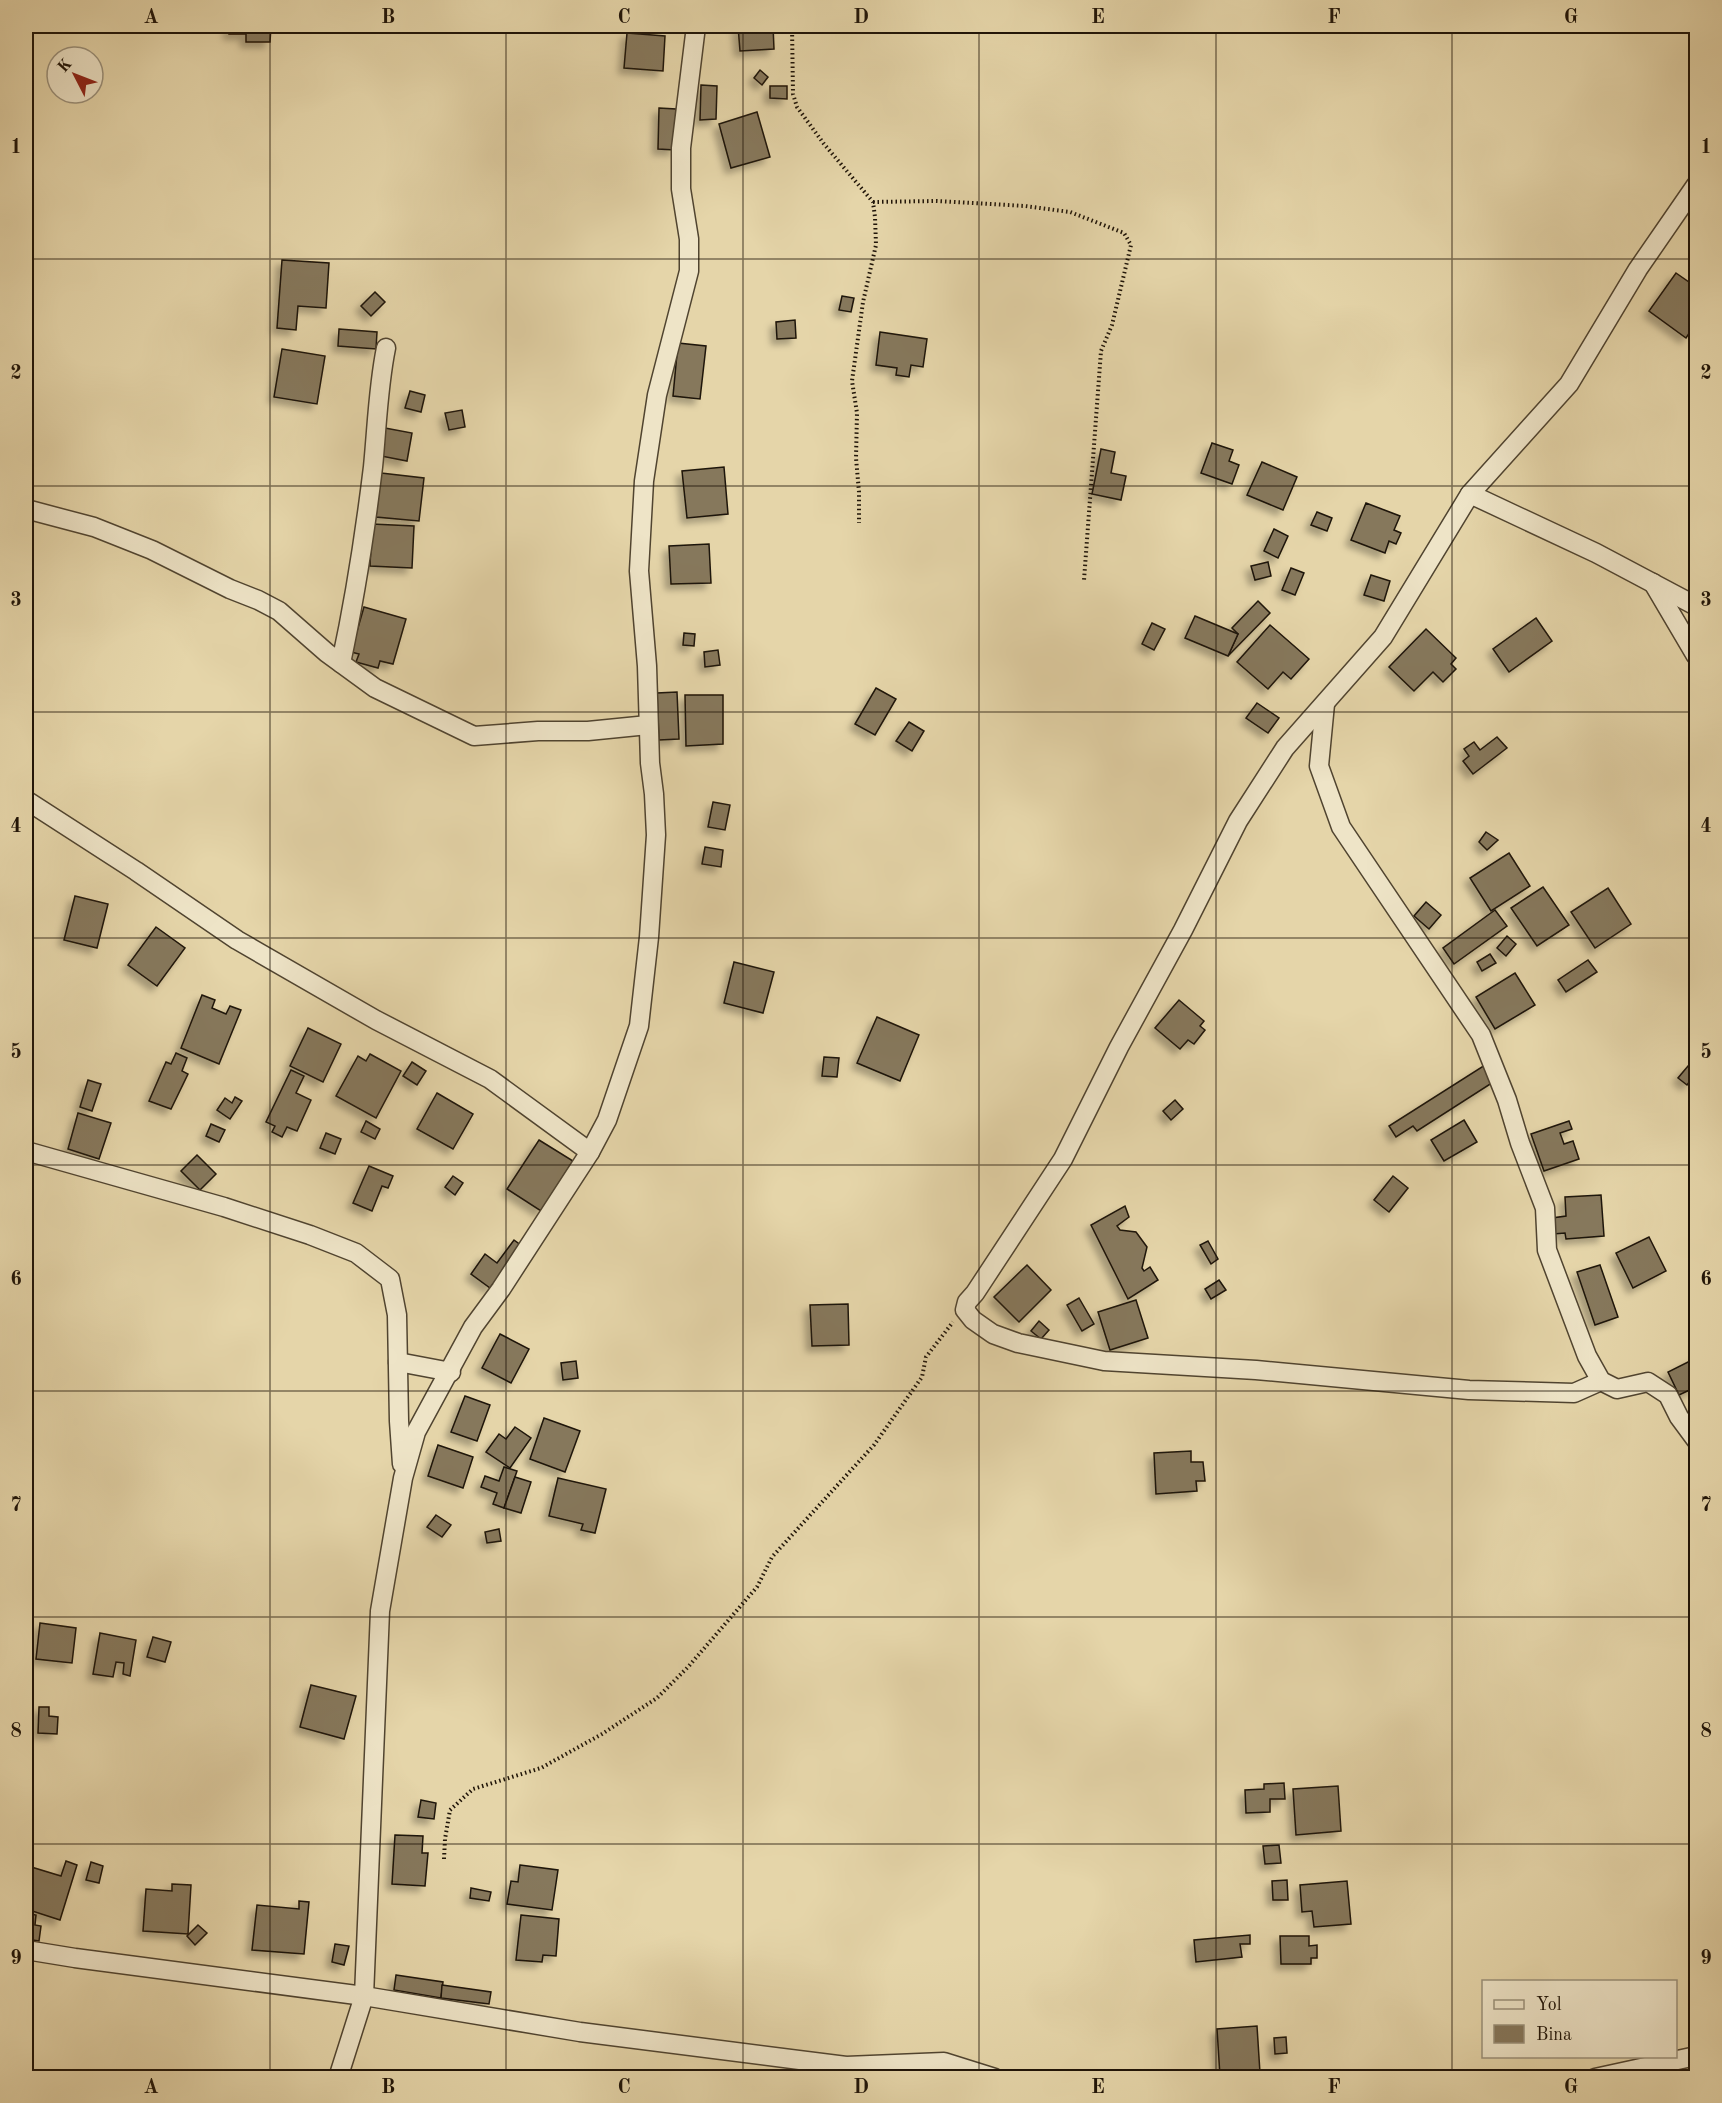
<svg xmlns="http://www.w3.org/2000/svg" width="1722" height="2103" font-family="'Old Standard TT',serif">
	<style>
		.building { fill: #86785c; stroke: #1f1408; stroke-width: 1.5; filter: url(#shadow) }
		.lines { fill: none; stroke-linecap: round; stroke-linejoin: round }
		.minor-casing { stroke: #504430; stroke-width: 21 }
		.path { stroke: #1f1408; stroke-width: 4; stroke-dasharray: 1.5 3; stroke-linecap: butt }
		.minor { stroke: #eee4c7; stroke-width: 18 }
		.grid { fill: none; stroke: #1f1408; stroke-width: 1.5; stroke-opacity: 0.55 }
		.neatline { fill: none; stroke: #1f1408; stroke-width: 2 }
		.grid-label { font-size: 20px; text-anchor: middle; font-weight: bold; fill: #1f1408 }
	</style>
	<defs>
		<filter id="shadow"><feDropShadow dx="-5.5" dy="5.5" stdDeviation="3" flood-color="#0004"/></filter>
	</defs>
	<rect width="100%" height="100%" fill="#e5d5a9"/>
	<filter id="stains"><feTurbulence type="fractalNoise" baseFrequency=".00333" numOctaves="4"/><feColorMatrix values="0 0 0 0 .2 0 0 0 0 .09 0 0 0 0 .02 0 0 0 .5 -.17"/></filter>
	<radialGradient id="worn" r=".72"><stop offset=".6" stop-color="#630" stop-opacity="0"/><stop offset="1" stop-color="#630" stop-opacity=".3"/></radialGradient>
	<g class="building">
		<path d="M 229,26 L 271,26 L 270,42 L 246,42 L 246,34 L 229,34 Z"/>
		<path d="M 738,26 L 773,26 L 774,49 L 740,51 Z"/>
		<path d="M 627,33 L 665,36 L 663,71 L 624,68 Z"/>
		<path d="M 760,70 L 768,77 L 762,85 L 754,78 Z"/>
		<path d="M 701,85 L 717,86 L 716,119 L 700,120 Z"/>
		<path d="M 770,86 L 787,86 L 787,99 L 770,98 Z"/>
		<path d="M 659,108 L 676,109 L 675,150 L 658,149 Z"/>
		<path d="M 757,112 L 770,157 L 731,168 L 719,124 Z"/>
		<path d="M 282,260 L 329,263 L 326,308 L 298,306 L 296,330 L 277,328 Z"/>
		<path d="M 1676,273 L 1696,287 L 1696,323 L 1686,338 L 1649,311 Z"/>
		<path d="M 375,292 L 385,302 L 371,316 L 361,306 Z"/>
		<path d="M 842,296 L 854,298 L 851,312 L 839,310 Z"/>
		<path d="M 795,320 L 796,338 L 777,339 L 776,322 Z"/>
		<path d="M 339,329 L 377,332 L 376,349 L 338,346 Z"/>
		<path d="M 880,332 L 927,339 L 923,367 L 911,365 L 909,377 L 896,375 L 897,368 L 876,365 Z"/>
		<path d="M 678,343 L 706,346 L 700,399 L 673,396 Z"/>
		<path d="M 282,349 L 325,356 L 317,404 L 274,397 Z"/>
		<path d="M 410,391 L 425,395 L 421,412 L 405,408 Z"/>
		<path d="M 462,410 L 465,427 L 449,430 L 445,413 Z"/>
		<path d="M 385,428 L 412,433 L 407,461 L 381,456 Z"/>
		<path d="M 1212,443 L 1233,450 L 1229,461 L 1239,465 L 1232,484 L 1201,473 Z"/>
		<path d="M 1101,449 L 1115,452 L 1111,473 L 1126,476 L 1121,500 L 1092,494 Z"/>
		<path d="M 1262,462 L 1297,477 L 1283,510 L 1247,495 Z"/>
		<path d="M 724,467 L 728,514 L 687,518 L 682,471 Z"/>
		<path d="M 381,473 L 424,478 L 419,521 L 376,517 Z"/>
		<path d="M 1366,503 L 1400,516 L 1394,530 L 1401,533 L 1396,544 L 1389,541 L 1385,553 L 1351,540 Z"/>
		<path d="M 1317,512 L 1332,518 L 1327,531 L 1311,525 Z"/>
		<path d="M 372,524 L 414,526 L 412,568 L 370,566 Z"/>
		<path d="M 1274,529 L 1288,536 L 1278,558 L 1264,551 Z"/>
		<path d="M 709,544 L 711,583 L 671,584 L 669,546 Z"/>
		<path d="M 1268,562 L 1271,576 L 1255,580 L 1251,566 Z"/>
		<path d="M 1291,568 L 1304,573 L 1295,595 L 1282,590 Z"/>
		<path d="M 1371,575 L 1390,581 L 1384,601 L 1364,595 Z"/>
		<path d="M 1258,601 L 1270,613 L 1228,656 L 1238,634 L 1232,628 Z"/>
		<path d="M 364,607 L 406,619 L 393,664 L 380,661 L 378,668 L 356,662 L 359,654 L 351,652 Z"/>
		<path d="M 1195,616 L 1238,634 L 1228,656 L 1185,638 Z"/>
		<path d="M 1536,618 L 1552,641 L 1509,672 L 1493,649 Z"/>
		<path d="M 1152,623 L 1165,629 L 1154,650 L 1142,644 Z"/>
		<path d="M 1270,625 L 1309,659 L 1291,679 L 1283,672 L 1268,689 L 1237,662 Z"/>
		<path d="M 1426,629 L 1456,658 L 1451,664 L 1456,669 L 1443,682 L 1433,672 L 1414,691 L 1389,667 Z"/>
		<path d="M 684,633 L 695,634 L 694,646 L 683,645 Z"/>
		<path d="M 718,650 L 720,665 L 705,667 L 704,652 Z"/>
		<path d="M 876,688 L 896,699 L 875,735 L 855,724 Z"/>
		<path d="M 677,692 L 679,739 L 659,740 L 657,693 Z"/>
		<path d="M 685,695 L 723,695 L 723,744 L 686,746 Z"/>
		<path d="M 1257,703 L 1279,718 L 1268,733 L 1246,718 Z"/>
		<path d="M 909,722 L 924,731 L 912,751 L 896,741 Z"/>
		<path d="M 1497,737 L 1507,748 L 1473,774 L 1463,761 L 1469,756 L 1464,749 L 1474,742 L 1480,750 Z"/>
		<path d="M 713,802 L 730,805 L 725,830 L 708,827 Z"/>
		<path d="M 1486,832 L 1498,840 L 1487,850 L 1479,842 Z"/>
		<path d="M 705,847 L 723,850 L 721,867 L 702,864 Z"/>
		<path d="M 1509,853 L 1530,886 L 1491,911 L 1470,878 Z"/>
		<path d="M 1543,887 L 1569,925 L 1537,946 L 1511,908 Z"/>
		<path d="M 1608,888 L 1631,924 L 1595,948 L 1571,912 Z"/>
		<path d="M 75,896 L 108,904 L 97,948 L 64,940 Z"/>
		<path d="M 1426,902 L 1441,915 L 1429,929 L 1414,916 Z"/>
		<path d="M 1495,910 L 1507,926 L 1454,964 L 1443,948 Z"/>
		<path d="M 156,927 L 185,948 L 157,986 L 128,965 Z"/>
		<path d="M 1507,936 L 1516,944 L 1506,956 L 1497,948 Z"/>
		<path d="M 1490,954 L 1496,963 L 1482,971 L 1477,962 Z"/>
		<path d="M 1588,960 L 1597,972 L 1566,992 L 1558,980 Z"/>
		<path d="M 734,962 L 774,972 L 763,1013 L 724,1003 Z"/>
		<path d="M 1515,973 L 1535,1005 L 1495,1029 L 1476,997 Z"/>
		<path d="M 202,995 L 215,1000 L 212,1008 L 226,1014 L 230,1006 L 241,1010 L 219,1064 L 181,1048 Z"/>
		<path d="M 1179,1000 L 1204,1021 L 1200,1026 L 1205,1030 L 1194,1044 L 1188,1040 L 1180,1049 L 1155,1028 Z"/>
		<path d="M 877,1017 L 919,1035 L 900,1081 L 857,1063 Z"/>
		<path d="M 308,1028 L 341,1044 L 323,1082 L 290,1066 Z"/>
		<path d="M 176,1053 L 187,1058 L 182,1071 L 188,1074 L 171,1109 L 149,1101 L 166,1062 L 171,1064 Z"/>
		<path d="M 370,1054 L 401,1071 L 376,1118 L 336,1096 L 358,1056 L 366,1061 Z"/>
		<path d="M 824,1057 L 839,1058 L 837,1077 L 822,1076 Z"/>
		<path d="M 412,1062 L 426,1071 L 417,1085 L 403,1076 Z"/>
		<path d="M 1485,1065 L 1495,1081 L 1417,1131 L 1413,1126 L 1396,1137 L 1389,1126 Z"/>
		<path d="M 1688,1066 L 1696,1073 L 1687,1085 L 1678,1078 Z"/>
		<path d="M 291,1070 L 304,1076 L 296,1093 L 311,1100 L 297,1131 L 287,1127 L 282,1137 L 272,1132 L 275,1126 L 266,1122 Z"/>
		<path d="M 88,1080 L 101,1084 L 92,1111 L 80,1107 Z"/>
		<path d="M 437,1093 L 473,1114 L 453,1149 L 417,1129 Z"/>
		<path d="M 235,1097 L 242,1101 L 230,1119 L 217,1110 L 225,1098 L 232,1103 Z"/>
		<path d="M 1175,1100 L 1183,1109 L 1171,1120 L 1163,1111 Z"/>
		<path d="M 78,1113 L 111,1123 L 99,1159 L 68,1149 Z"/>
		<path d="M 1464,1120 L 1477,1142 L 1444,1161 L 1431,1140 Z"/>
		<path d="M 366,1121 L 380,1129 L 375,1139 L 361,1132 Z"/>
		<path d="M 1569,1121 L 1572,1129 L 1560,1133 L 1564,1144 L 1573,1141 L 1579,1159 L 1544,1171 L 1531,1134 Z"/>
		<path d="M 211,1124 L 225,1130 L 219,1142 L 206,1136 Z"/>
		<path d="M 326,1133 L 341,1139 L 335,1154 L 320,1148 Z"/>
		<path d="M 539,1140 L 573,1161 L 541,1211 L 507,1189 Z"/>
		<path d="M 197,1155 L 216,1174 L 200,1190 L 181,1171 Z"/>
		<path d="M 369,1166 L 393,1176 L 388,1188 L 382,1186 L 372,1211 L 353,1203 Z"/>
		<path d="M 453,1176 L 463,1183 L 455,1195 L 445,1187 Z"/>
		<path d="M 1393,1176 L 1408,1188 L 1389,1212 L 1374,1200 Z"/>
		<path d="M 1601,1195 L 1604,1236 L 1566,1239 L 1565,1233 L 1553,1234 L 1552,1218 L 1566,1216 L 1565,1197 Z"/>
		<path d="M 1125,1206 L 1129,1217 L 1117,1226 L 1120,1230 L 1136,1232 L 1147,1247 L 1142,1268 L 1144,1271 L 1150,1267 L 1158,1280 L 1128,1299 L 1091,1225 Z"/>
		<path d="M 1649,1237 L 1666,1271 L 1633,1288 L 1616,1253 Z"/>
		<path d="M 514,1240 L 522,1246 L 490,1288 L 471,1274 L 485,1254 L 497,1263 Z"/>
		<path d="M 1208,1241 L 1218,1259 L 1211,1264 L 1200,1245 Z"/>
		<path d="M 1027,1265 L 1051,1290 L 1019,1322 L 994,1297 Z"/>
		<path d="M 1600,1265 L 1618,1317 L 1595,1325 L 1577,1272 Z"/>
		<path d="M 1219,1280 L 1226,1290 L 1211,1299 L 1205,1289 Z"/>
		<path d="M 1079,1298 L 1094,1324 L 1082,1331 L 1067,1305 Z"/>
		<path d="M 1136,1300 L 1148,1338 L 1110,1350 L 1098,1312 Z"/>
		<path d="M 848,1304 L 849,1345 L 812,1346 L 810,1305 Z"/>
		<path d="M 1039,1321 L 1049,1330 L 1041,1339 L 1031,1331 Z"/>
		<path d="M 500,1334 L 529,1349 L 511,1383 L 482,1368 Z"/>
		<path d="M 1696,1358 L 1696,1387 L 1679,1395 L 1668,1372 Z"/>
		<path d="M 576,1361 L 578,1378 L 563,1380 L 561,1363 Z"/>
		<path d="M 465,1396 L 490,1405 L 477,1441 L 451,1432 Z"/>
		<path d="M 544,1418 L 580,1431 L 565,1472 L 530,1459 Z"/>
		<path d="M 515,1427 L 531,1438 L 510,1468 L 486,1452 L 499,1434 L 506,1439 Z"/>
		<path d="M 438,1445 L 473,1457 L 463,1488 L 428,1476 Z"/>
		<path d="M 1191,1451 L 1191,1462 L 1203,1462 L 1205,1481 L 1196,1481 L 1197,1491 L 1156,1494 L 1154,1453 Z"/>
		<path d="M 504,1467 L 517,1471 L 504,1508 L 493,1504 L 497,1493 L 481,1487 L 485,1476 L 499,1481 Z"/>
		<path d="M 515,1477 L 531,1482 L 521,1513 L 504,1508 Z"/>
		<path d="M 558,1478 L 606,1489 L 595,1533 L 581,1530 L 583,1524 L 549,1516 Z"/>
		<path d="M 436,1515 L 451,1525 L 442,1537 L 427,1527 Z"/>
		<path d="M 499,1529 L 501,1541 L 487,1543 L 485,1532 Z"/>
		<path d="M 40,1623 L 76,1628 L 72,1663 L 36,1659 Z"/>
		<path d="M 100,1633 L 136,1640 L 130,1676 L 123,1674 L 124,1663 L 116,1662 L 113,1677 L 93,1674 Z"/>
		<path d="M 153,1637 L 171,1642 L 165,1662 L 147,1657 Z"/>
		<path d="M 311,1685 L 356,1696 L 344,1739 L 300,1727 Z"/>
		<path d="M 39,1707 L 49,1707 L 49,1716 L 58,1717 L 57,1734 L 38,1733 Z"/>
		<path d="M 1284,1783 L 1285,1799 L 1270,1799 L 1270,1812 L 1246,1813 L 1245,1790 L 1264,1789 L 1264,1784 Z"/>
		<path d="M 1338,1786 L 1341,1831 L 1296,1835 L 1293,1789 Z"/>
		<path d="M 421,1800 L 436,1803 L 434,1819 L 418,1817 Z"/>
		<path d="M 395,1835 L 423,1836 L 422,1853 L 428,1853 L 425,1886 L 392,1884 Z"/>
		<path d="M 1279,1845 L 1281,1863 L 1265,1864 L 1263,1846 Z"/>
		<path d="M 66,1861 L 77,1865 L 60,1920 L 26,1909 L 26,1873 L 28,1866 L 61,1876 Z"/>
		<path d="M 91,1862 L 103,1866 L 99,1883 L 86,1880 Z"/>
		<path d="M 520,1865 L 558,1870 L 552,1910 L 507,1904 L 511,1881 L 518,1882 Z"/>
		<path d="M 1287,1880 L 1288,1900 L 1273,1900 L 1272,1881 Z"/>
		<path d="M 1347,1881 L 1351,1924 L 1314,1927 L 1312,1911 L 1302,1912 L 1300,1885 Z"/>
		<path d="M 172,1884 L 191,1885 L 188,1934 L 143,1931 L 146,1889 L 172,1891 Z"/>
		<path d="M 471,1888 L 491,1892 L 489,1901 L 470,1898 Z"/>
		<path d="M 299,1901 L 309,1902 L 304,1954 L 252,1950 L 257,1905 L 299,1909 Z"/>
		<path d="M 26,1913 L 36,1915 L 35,1925 L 41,1926 L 39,1941 L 26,1939 Z"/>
		<path d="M 521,1915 L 559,1919 L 556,1956 L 543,1955 L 542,1962 L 516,1960 Z"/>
		<path d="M 198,1925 L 207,1933 L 195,1945 L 187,1936 Z"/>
		<path d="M 1250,1935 L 1250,1944 L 1240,1944 L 1242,1957 L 1196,1962 L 1194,1940 Z"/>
		<path d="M 1280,1936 L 1309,1936 L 1309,1946 L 1317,1945 L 1317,1958 L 1311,1958 L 1311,1964 L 1281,1964 Z"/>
		<path d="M 335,1944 L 349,1946 L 344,1965 L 332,1962 Z"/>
		<path d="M 396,1975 L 443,1982 L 441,1998 L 394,1990 Z"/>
		<path d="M 442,1985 L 491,1992 L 489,2004 L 441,1998 Z"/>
		<path d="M 1257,2026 L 1260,2073 L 1220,2076 L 1217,2029 Z"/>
		<path d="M 1286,2037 L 1287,2053 L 1275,2054 L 1274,2038 Z"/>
	</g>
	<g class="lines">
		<defs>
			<g id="minor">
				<path d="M 1470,494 L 1596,553 L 1696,606"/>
				<path d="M 26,509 L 94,527 L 152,550 L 230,589 L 258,600 L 279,611 L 327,653 L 375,688 L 474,736 L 538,731 L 588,731 L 648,725"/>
				<path d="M 1653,583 L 1696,656"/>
				<path d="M 341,663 C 355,598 365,533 373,467 C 377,427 378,387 386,348"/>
				<path d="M 1325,704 L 1319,766 L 1341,827 L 1481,1035 L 1507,1100 L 1520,1143 L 1545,1208 L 1547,1250 L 1587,1356 L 1601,1381 L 1617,1389 L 1648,1382 L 1668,1395 L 1679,1417 L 1696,1440"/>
				<path d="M 26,800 L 136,871 L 237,940 L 376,1020 L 490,1079 L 590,1152 L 607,1120 L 639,1026 L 649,937 L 656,835 L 654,794 L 650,763 L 647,666 L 639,571 L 644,481 L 657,395 L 689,271 L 689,239 L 681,189 L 681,148 L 696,26"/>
				<path d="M 26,1151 L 224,1207 L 310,1235 L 356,1253 L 390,1279 L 397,1315 L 399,1421 L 402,1464"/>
				<path d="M 398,1362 L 451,1372"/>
				<path d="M 1601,1381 L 1574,1393 L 1469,1390 L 1256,1370 L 1104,1361 L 1018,1343 L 993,1334 L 973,1320 L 965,1310 L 967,1302 L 975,1293 L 1063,1159 L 1119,1047 L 1183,930 L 1238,821 L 1285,748 L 1383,637 L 1470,494 L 1569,384 L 1638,269 L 1696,185"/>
				<path d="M 26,1950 L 75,1958 L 364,1996 L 580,2032 L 846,2066 L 944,2062 L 995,2078"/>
				<path d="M 338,2078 L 364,1996 L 380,1611 L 403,1478 L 416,1432 L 473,1327 L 501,1289 L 590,1152"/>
				<path d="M 1595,2078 L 1696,2056"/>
			</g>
		</defs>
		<use href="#minor" class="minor-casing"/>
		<g class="path">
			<path d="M 792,26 L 793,94 L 797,107 L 824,144 L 873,202 L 875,217 L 876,245 L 863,302 L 852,381 L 857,413 L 856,458 L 859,492 L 859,523"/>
			<path d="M 873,202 L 936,201 L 1025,206 L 1070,212 L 1124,233 L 1131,245 L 1112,325 L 1101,351 L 1084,580"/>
			<path d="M 444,1859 L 445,1839 L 450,1810 L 473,1789 L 541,1768 L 602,1734 L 657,1698 L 688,1667 L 757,1587 L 772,1557 L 874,1445 L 922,1377 L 926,1357 L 953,1322"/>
		</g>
		<use href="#minor" class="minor"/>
	</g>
	<path class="grid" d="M 270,26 L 270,2078M 506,26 L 506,2078M 743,26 L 743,2078M 979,26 L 979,2078M 1216,26 L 1216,2078M 1452,26 L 1452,2078M 26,259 L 1696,259M 26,486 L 1696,486M 26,712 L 1696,712M 26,938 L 1696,938M 26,1165 L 1696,1165M 26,1391 L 1696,1391M 26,1617 L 1696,1617M 26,1844 L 1696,1844"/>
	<rect width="1722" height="2103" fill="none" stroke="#e5d5a9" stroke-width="66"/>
	<rect x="1482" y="1980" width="195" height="78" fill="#eee4c7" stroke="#9b917b" stroke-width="1.5"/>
	<rect x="1494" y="2000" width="30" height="9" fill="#eee4c7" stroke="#9b917b" stroke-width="1.5"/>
	<text x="1536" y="2010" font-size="18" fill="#1f1408">Yol</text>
	<rect x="1494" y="2025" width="30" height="18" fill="#86785c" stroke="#9b917b" stroke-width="1.5"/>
	<text x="1536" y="2040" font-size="18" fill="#1f1408">Bina</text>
	<g transform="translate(75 75) rotate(312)"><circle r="28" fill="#eee4c7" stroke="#9b917b" stroke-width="1.5"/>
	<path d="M0-4.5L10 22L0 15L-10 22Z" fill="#8f2418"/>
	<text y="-9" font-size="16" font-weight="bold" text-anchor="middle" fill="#1f1408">K</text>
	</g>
	<rect x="33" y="33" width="1656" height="2037" class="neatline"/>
	<g class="grid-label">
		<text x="151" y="23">A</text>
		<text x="388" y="23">B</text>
		<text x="624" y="23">C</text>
		<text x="861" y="23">D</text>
		<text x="1098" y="23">E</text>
		<text x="1334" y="23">F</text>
		<text x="1571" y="23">G</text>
		<text x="16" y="153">1</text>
		<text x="1706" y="153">1</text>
		<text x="16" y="379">2</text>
		<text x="1706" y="379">2</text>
		<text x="16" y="606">3</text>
		<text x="1706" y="606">3</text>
		<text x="16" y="832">4</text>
		<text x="1706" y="832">4</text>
		<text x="16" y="1058">5</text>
		<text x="1706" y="1058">5</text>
		<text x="16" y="1285">6</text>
		<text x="1706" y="1285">6</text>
		<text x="16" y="1511">7</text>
		<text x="1706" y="1511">7</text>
		<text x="16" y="1737">8</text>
		<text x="1706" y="1737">8</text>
		<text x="16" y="1964">9</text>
		<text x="1706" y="1964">9</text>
		<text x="151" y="2093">A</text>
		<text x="388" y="2093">B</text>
		<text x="624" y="2093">C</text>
		<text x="861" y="2093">D</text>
		<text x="1098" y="2093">E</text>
		<text x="1334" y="2093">F</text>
		<text x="1571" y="2093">G</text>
	</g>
	<rect width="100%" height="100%" filter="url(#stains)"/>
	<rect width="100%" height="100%" fill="url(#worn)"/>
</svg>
